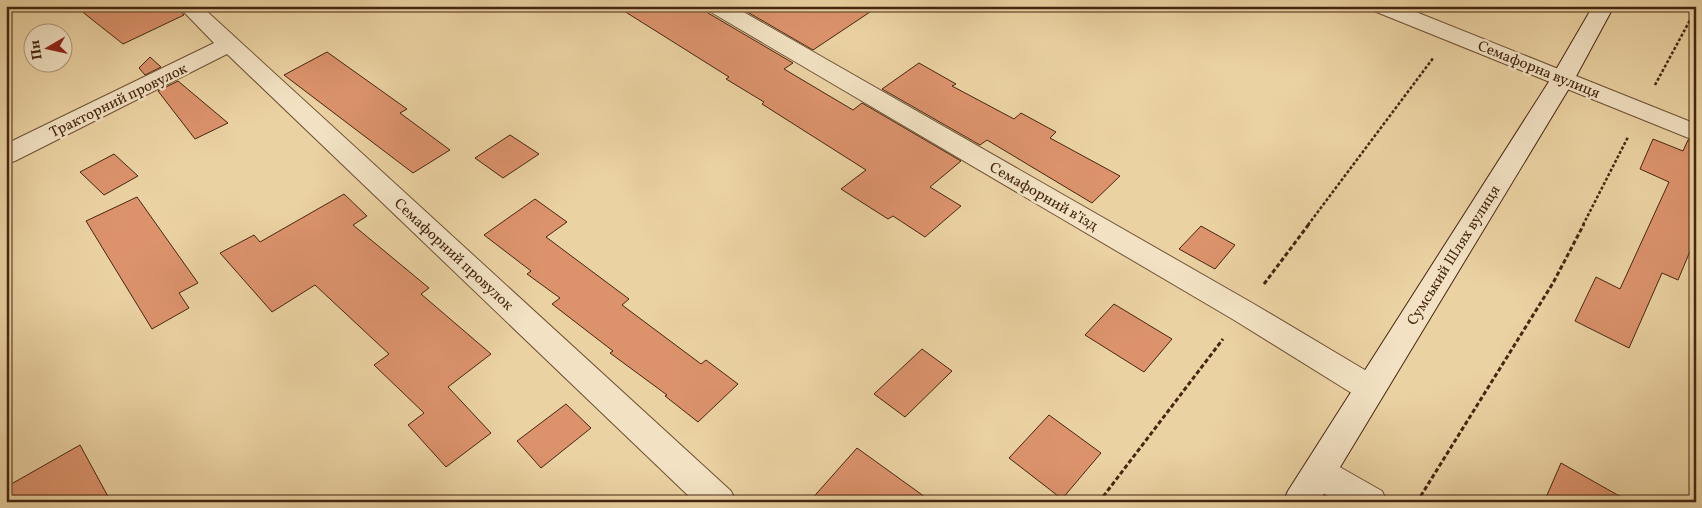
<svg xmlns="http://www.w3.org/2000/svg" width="1702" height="508" font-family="Vollkorn,serif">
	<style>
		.building { fill: #dc936c; stroke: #462611 }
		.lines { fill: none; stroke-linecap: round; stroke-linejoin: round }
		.street-casing { stroke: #6f5135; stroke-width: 2 }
		.secondary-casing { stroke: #462611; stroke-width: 2 }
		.path-far1 { stroke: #462611; stroke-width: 2.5; stroke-dasharray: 3 2; stroke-linecap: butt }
		.path { stroke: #462611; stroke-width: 3; stroke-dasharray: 4.5 2.5; stroke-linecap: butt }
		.street { fill: #f2e2c3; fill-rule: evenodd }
		.secondary { fill: #f2e2c3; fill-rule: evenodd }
		.labels { text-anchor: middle; stroke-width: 5; stroke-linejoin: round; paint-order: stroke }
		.street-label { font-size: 15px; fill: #462611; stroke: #f2e2c3 }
	</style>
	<rect width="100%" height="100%" fill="#ebd2a2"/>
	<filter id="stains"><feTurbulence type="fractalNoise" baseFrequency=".004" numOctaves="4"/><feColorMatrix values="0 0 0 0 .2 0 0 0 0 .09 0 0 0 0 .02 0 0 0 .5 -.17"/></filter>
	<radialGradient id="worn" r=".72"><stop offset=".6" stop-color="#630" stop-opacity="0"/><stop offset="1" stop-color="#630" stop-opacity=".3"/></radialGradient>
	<g class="building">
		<path d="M 75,6 L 176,6 L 184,15 L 123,44 Z"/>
		<path d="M 616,6 L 705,6 L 708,13 L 793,63 L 784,69 L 853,110 L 862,103 L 961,161 L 930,187 L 961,206 L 925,237 L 893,216 L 888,219 L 841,189 L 866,170 L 762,104 L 764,102 L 726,79 L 729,77 Z"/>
		<path d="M 737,6 L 879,6 L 813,50 Z"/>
		<path d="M 327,52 L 407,109 L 400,113 L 450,150 L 413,173 L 284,75 Z"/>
		<path d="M 150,57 L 161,67 L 145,75 L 139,68 Z"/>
		<path d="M 919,63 L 956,84 L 952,86 L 1014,119 L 1021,113 L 1056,132 L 1050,138 L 1120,176 L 1092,203 L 987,140 L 980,145 L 882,89 Z"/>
		<path d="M 178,81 L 228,123 L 195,139 L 158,91 Z"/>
		<path d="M 510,135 L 539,154 L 503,178 L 475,158 Z"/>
		<path d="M 1653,139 L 1683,151 L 1688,140 L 1696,143 L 1696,237 L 1678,280 L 1662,273 L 1629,348 L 1575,321 L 1596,277 L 1620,289 L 1669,182 L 1640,169 Z"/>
		<path d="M 114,154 L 138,176 L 104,195 L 80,172 Z"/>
		<path d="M 344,194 L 367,216 L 353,225 L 429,288 L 421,294 L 491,354 L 448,387 L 491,433 L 446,467 L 408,425 L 424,413 L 374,365 L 389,354 L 315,285 L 272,312 L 220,253 L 254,235 L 260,242 Z"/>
		<path d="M 137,197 L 198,283 L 179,293 L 189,308 L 152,329 L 86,221 Z"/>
		<path d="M 535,199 L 567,222 L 546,237 L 629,299 L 622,305 L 701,364 L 706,360 L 738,384 L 698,422 L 665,396 L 667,395 L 610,353 L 613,351 L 552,304 L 560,298 L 527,274 L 531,271 L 484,235 Z"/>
		<path d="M 1201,226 L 1235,245 L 1215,269 L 1179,249 Z"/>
		<path d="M 1114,304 L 1172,339 L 1144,372 L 1085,335 Z"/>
		<path d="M 922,349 L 952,371 L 905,417 L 874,394 Z"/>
		<path d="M 566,404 L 591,428 L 541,468 L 517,441 Z"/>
		<path d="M 1049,415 L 1101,453 L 1062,499 L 1009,458 Z"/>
		<path d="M 80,445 L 111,502 L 6,502 L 6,487 Z"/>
		<path d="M 857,448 L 932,502 L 809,502 Z"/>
		<path d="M 1561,463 L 1630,502 L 1544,502 Z"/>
	</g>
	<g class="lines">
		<defs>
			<g id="street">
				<path d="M 178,6 L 201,6 L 731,491 L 736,502 L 695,502 L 227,54 L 15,161 L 6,164 L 6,144 L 214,43 Z"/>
				<path d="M 707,6 L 733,6 L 1254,304 L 1380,379 L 1384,388 L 1380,397 L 1369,401 L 1358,397 L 1234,320 L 709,11 Z"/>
				<path d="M 1372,6 L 1401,6 L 1696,124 L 1696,141 L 1374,11 Z"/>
				<path d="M 1319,458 L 1331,462 L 1382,491 L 1387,502 L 1339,502 L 1307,484 L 1302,473 L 1307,462 Z"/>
			</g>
			<path id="secondary" d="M 1593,6 L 1614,6 L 1574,80 L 1319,502 L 1283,502 L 1288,491 L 1550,80 Z"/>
		</defs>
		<use href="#street" class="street-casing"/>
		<use href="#secondary" class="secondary-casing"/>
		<g class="path-far1">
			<path d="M 1655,85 L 1696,9"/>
			<path d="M 1308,225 L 1434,57"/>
			<path d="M 1583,225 L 1628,137"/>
		</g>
		<g class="path">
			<path d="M 1264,284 L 1309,224"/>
			<path d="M 1099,502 L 1223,339"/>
			<path d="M 1417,502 L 1553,283 L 1584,224"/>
		</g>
		<use href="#street" class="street"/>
		<use href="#secondary" class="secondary"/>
	</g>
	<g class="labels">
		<g class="street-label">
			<text transform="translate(1539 69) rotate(22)" y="5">Семафорна вулиця</text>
			<text transform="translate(118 100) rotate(-26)" y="5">Тракторний провулок</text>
			<text transform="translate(1044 196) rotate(30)" y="5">Семафорний в’їзд</text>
			<text transform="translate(454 254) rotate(43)" y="5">Семафорний провулок</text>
			<text transform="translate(1453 255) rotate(-58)" y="5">Сумський Шлях вулиця</text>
		</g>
	</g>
	<rect width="1702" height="508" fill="none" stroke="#ebd2a2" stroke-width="25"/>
	<rect x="8" y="8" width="1687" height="493" fill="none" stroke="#462611" stroke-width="2.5"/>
	<rect x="12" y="12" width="1677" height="483" fill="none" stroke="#462611"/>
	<g transform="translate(48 48) rotate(261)"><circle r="24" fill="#f2e2c3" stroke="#ad977c"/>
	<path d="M0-4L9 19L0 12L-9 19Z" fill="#8f2418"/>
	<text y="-8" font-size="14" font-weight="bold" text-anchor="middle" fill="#462611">Пн</text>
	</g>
	<rect width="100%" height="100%" filter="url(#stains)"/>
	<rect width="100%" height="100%" fill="url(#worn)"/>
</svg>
